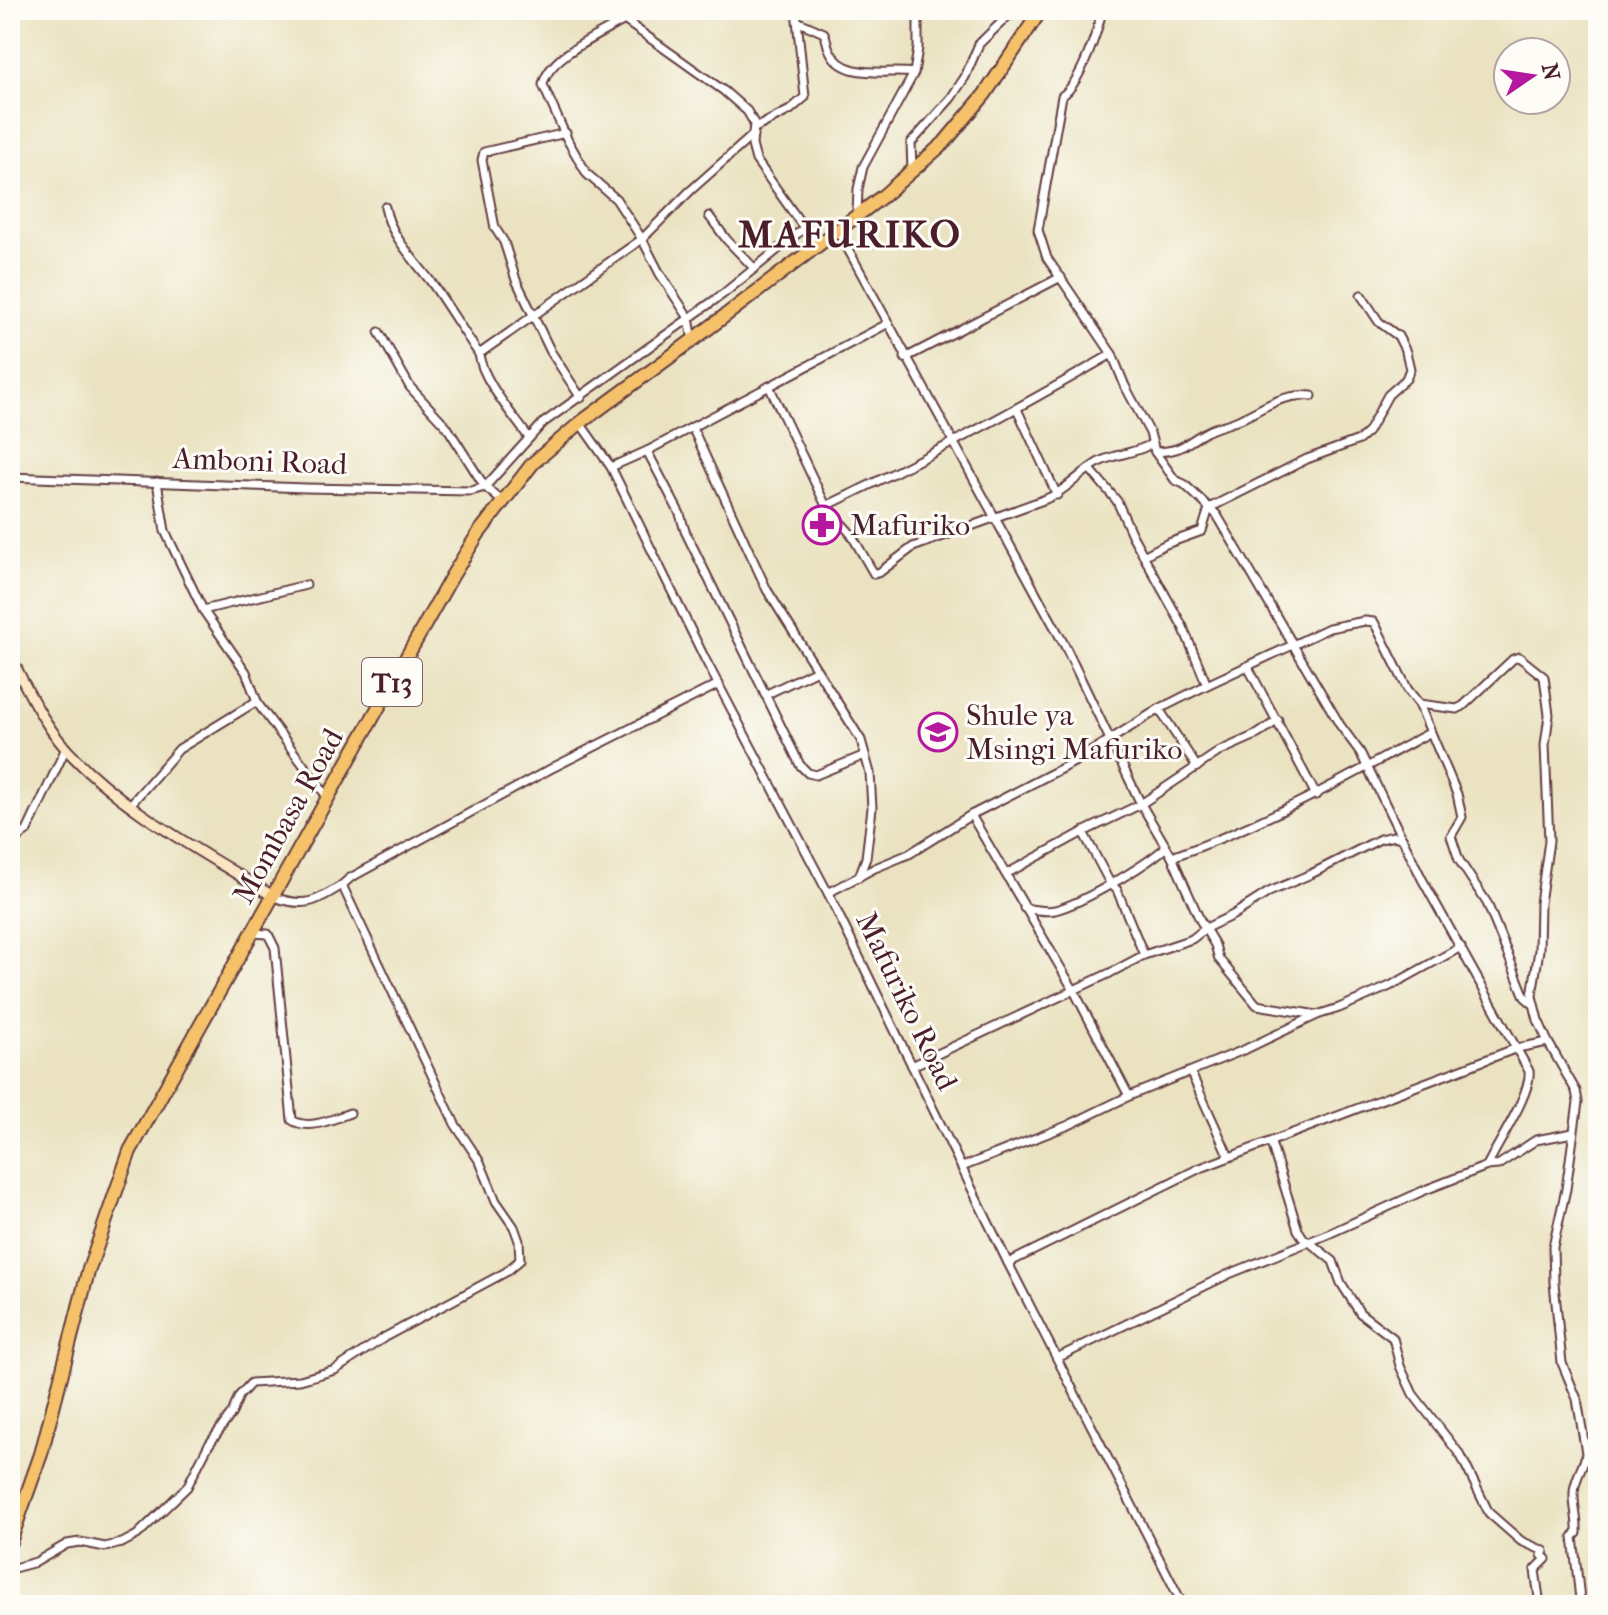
<svg xmlns="http://www.w3.org/2000/svg" width="1608" height="1615" font-family="'IM FELL French Canon',serif">
	<style>
		.lines { fill: none; stroke-linecap: round; stroke-linejoin: round }
		.street-casing { stroke: #623c41; stroke-width: 11 }
		.secondary-casing { stroke: #623c41; stroke-width: 13 }
		.highway-casing { stroke: #623c41; stroke-width: 16 }
		.street { stroke: #fff; stroke-width: 7 }
		.secondary { stroke: #fbe6c4; stroke-width: 9 }
		.highway { stroke: #f5c16b; stroke-width: 12 }
		.labels { text-anchor: middle; stroke-width: 6; stroke-linejoin: round; paint-order: stroke }
		.shield { fill: #fdfcf7; stroke: #806168; stroke-width: 2 }
		.shield-label { font-size: 28px; font-weight: bold; fill: #4a1f2b }
		.street-label { font-size: 30px; fill: #4a1f2b; stroke: #fdfcf7 }
		.poi-label { font-size: 30px; fill: #4a1f2b; stroke: #fdfcf7; text-anchor: start }
		.district-label { font-size: 38px; font-weight: bold; letter-spacing: 2px; fill: #4a1f2b; stroke: #fdfcf7 }
	</style>
	<rect width="100%" height="100%" fill="#fdfcf7"/>
	<filter id="ink" filterUnits="userSpaceOnUse"><feTurbulence type="fractalNoise" baseFrequency=".0125" numOctaves="2"/><feDisplacementMap in="SourceGraphic" scale="16" xChannelSelector="R" yChannelSelector="G"/><feConvolveMatrix kernelMatrix="1 2 1 2 8 2 1 2 1" color-interpolation-filters="sRGB"/></filter>
	<filter id="wash" filterUnits="userSpaceOnUse"><feTurbulence type="fractalNoise" baseFrequency=".006" numOctaves="4" result="noise"/><feDisplacementMap in="SourceGraphic" scale="32" xChannelSelector="R" yChannelSelector="G"/><feGaussianBlur stdDeviation="1.8" result="paint"/><feColorMatrix in="noise" values="0 0 0 0 0 0 0 0 0 0 0 0 0 0 0 0 0 1.4 0 .05"/><feComposite in="paint" operator="in"/></filter>
	<g filter="url(#wash)">
		<rect width="100%" height="100%" fill="#eae2c0"/>
	</g>
	<g filter="url(#ink)">
		<g class="lines">
			<defs>
				<g id="street">
					<path d="M 610,10 L 724,91 L 747,111 L 754,123 L 752,145 L 756,160 L 816,245"/>
					<path d="M 1102,10 C 1098,31 1080,84 1062,96 L 1038,230 L 1047,258 L 1112,354 L 1125,386 L 1150,433 L 1155,452 L 1175,480 L 1184,484 L 1217,515 L 1340,725 L 1360,752 L 1422,879 L 1529,1071 C 1532,1093 1497,1144 1487,1166"/>
					<path d="M 624,20 C 600,35 548,56 543,85 L 568,141 L 587,174 L 616,199 L 642,239 L 660,274 L 689,318 L 693,340"/>
					<path d="M 799,22 L 824,33 C 827,39 827,46 830,51 C 844,81 887,69 914,73"/>
					<path d="M 755,128 L 790,110 L 805,97 L 796,10"/>
					<path d="M 566,133 L 484,152 L 482,160 L 495,228 L 504,242 L 516,280 L 551,352 L 581,398"/>
					<path d="M 912,171 L 911,143 L 951,98 L 965,77 L 979,44 L 1014,10"/>
					<path d="M 385,207 C 390,237 417,262 434,286 C 449,308 464,332 479,354 C 482,380 514,416 529,438"/>
					<path d="M 857,214 L 858,189 L 863,167 L 914,73 L 918,48 L 918,10"/>
					<path d="M 709,216 L 727,240 L 754,268"/>
					<path d="M 837,229 L 1065,646 L 1141,804 L 1172,857 L 1200,920 L 1215,945 L 1219,959 L 1257,1005 L 1317,1015"/>
					<path d="M 379,332 L 410,387 L 447,427 L 485,487 L 543,423 L 723,294 L 803,229"/>
					<path d="M 479,354 L 642,239 L 690,191 L 754,134"/>
					<path d="M 905,358 L 1061,277"/>
					<path d="M 769,386 L 826,506 L 851,534 L 874,574 L 880,572 L 913,547 L 1046,499 C 1066,491 1080,473 1099,462 C 1116,453 1136,454 1153,443"/>
					<path d="M 1017,409 L 1057,495"/>
					<path d="M 580,423 L 611,467 L 705,659 L 828,893 L 1008,1263 L 1183,1605"/>
					<path d="M 692,427 L 767,590 L 861,740 L 870,773 L 872,808 L 866,858 L 859,877"/>
					<path d="M 647,451 L 680,514 L 685,531 L 800,765 L 808,773 L 816,775 L 865,755"/>
					<path d="M 1155,452 C 1184,451 1183,444 1206,432 C 1215,427 1226,425 1236,421 C 1262,410 1282,392 1312,396"/>
					<path d="M 611,467 L 647,451 L 887,324"/>
					<path d="M 1090,469 L 1117,501 L 1132,535 L 1183,627 L 1207,685"/>
					<path d="M 10,477 L 305,488 L 471,491 L 485,487 L 502,501"/>
					<path d="M 157,482 L 165,531 L 203,610 L 246,672 L 258,704 L 328,798"/>
					<path d="M 826,506 C 924,460 1019,408 1112,354"/>
					<path d="M 1145,555 L 1166,544 L 1202,531 L 1209,508 L 1307,459 L 1359,440 L 1368,432 L 1388,395 L 1406,379 L 1410,369 L 1406,352 L 1398,336 L 1379,322 L 1361,295"/>
					<path d="M 203,610 L 306,585"/>
					<path d="M 1248,667 L 1316,795"/>
					<path d="M 765,695 L 817,670"/>
					<path d="M 1419,704 L 1457,709 L 1463,706 L 1513,659 L 1519,657 L 1544,677 L 1549,715 L 1545,745 L 1549,841 L 1540,903 L 1539,950 L 1532,996 L 1538,1020 L 1548,1042 L 1576,1091 L 1578,1102 L 1566,1189 L 1553,1247 L 1554,1283 L 1562,1363 L 1577,1399 L 1586,1453 C 1585,1466 1575,1476 1574,1492 C 1573,1505 1578,1519 1577,1533 L 1573,1537 L 1580,1599 L 1585,1602 L 1583,1605"/>
					<path d="M 1159,709 L 1197,767"/>
					<path d="M 130,805 L 179,749 L 257,701"/>
					<path d="M 971,815 L 1073,989 L 1129,1096"/>
					<path d="M 1083,832 L 1110,883 L 1117,890 L 1144,955"/>
					<path d="M 10,844 L 27,831 L 66,748"/>
					<path d="M 1172,857 C 1263,825 1345,779 1429,733"/>
					<path d="M 1006,874 L 1083,832 L 1141,804 L 1220,751 L 1258,734 L 1278,720"/>
					<path d="M 828,893 L 875,868 L 909,854 L 971,815 L 1076,761 L 1159,709 L 1207,685 L 1329,628 L 1365,621 L 1374,622 L 1408,690 L 1419,704 L 1457,794 L 1462,817 L 1451,836 L 1459,860 L 1487,903 L 1525,997 L 1532,1003"/>
					<path d="M 274,897 C 304,908 316,902 342,885"/>
					<path d="M 1024,908 C 1035,910 1045,912 1055,910 C 1083,903 1143,867 1165,848"/>
					<path d="M 252,933 L 268,934 L 275,948 L 292,1120 C 308,1131 333,1119 350,1113"/>
					<path d="M 912,1066 L 1110,973 L 1144,955 L 1192,939 L 1206,928 L 1233,915 L 1269,892 L 1311,874 L 1380,839 L 1394,836 L 1403,839"/>
					<path d="M 1191,1073 L 1229,1157"/>
					<path d="M 1271,1143 L 1298,1230 L 1306,1242"/>
					<path d="M 962,1167 L 1069,1125 L 1129,1096 L 1246,1049 L 1317,1015 L 1339,1008 L 1390,986 L 1461,947"/>
					<path d="M 1308,1241 L 1333,1261 L 1341,1283 L 1360,1313 L 1393,1338 L 1400,1366 L 1413,1394 L 1461,1456 L 1489,1513 L 1521,1541 L 1544,1551 L 1542,1555 L 1546,1559 L 1535,1570 L 1540,1605"/>
					<path d="M 1008,1263 L 1198,1169 L 1517,1048 L 1548,1042"/>
					<path d="M 1057,1358 L 1229,1274 L 1326,1235 L 1425,1190 L 1487,1166 L 1498,1165 L 1536,1140 L 1573,1133"/>
					<path d="M 10,1569 L 36,1562 L 67,1544 L 80,1542 L 105,1547 L 122,1543 L 137,1535 L 187,1487 L 208,1446 L 232,1413 L 239,1396 L 251,1383 L 300,1380 L 335,1370 L 385,1337 L 506,1272 L 520,1260 L 519,1241 L 514,1227 L 496,1201 L 480,1162 L 455,1124 L 342,885 L 350,878 L 554,767 L 719,684"/>
				</g>
				<path id="secondary" d="M 10,655 C 26,688 43,723 67,750 C 124,812 204,852 274,897"/>
				<path id="highway" d="M 10,1542 L 41,1454 L 88,1272 L 130,1151 L 452,576 L 478,534 L 533,463 L 580,423 L 693,340 L 883,196 L 944,143 L 985,94 L 1041,10"/>
			</defs>
			<use href="#street" class="street-casing"/>
			<use href="#secondary" class="secondary-casing"/>
			<use href="#highway" class="highway-casing"/>
			<use href="#street" class="street"/>
			<use href="#secondary" class="secondary"/>
			<use href="#highway" class="highway"/>
		</g>
	</g>
	<defs>
		<symbol id="pharmacy-ring" viewBox="-11 -11 22 22"><circle r="9.5" fill="#fdfcf7" stroke="#b5179e" stroke-width="1.5"/><path d="M-2-6h4v4h4v4h-4v4h-4v-4h-4v-4h4Z" fill="#b5179e"/></symbol>
		<symbol id="school-ring" viewBox="-11 -11 22 22"><circle r="9.5" fill="#fdfcf7" stroke="#b5179e" stroke-width="1.5"/><path d="M0-5L7-2L0 1L-7-2ZM-4 1L0 2.5L4 1V4Q0 6-4 4Z" fill="#b5179e"/></symbol>
	</defs>
	<g fill-rule="evenodd">
		<use href="#pharmacy-ring" x="800" y="503" width="44" height="44"/>
		<use href="#school-ring" x="916" y="710" width="44" height="44"/>
	</g>
	<g class="labels">
		<rect class="shield" x="362" y="658" width="60" height="48" rx="6"/>
		<g class="shield-label">
			<text x="392" y="692">T13</text>
		</g>
		<g class="street-label">
			<text transform="translate(260 461) rotate(2)" y="10">Amboni Road</text>
			<text transform="translate(288 816) rotate(-61)" y="10">Mombasa Road</text>
			<text transform="translate(907 1001) rotate(64)" y="10">Mafuriko Road</text>
		</g>
		<g class="poi-label">
			<text x="850" y="535">Mafuriko</text>
			<text x="966" y="725">Shule ya<tspan x="966" dy="34">Msingi Mafuriko</tspan></text>
		</g>
		<g class="district-label">
			<text x="850" y="247">MAFURIKO</text>
		</g>
	</g>
	<rect width="1608" height="1615" fill="none" stroke="#fdfcf7" stroke-width="40"/>
	<g transform="translate(1532 76) rotate(77)"><circle r="38" fill="#fdfcf7" stroke="#b5a4a5" stroke-width="2"/>
	<path d="M0-6L14 30L0 20L-14 30Z" fill="#b5179e"/>
	<text y="-12" font-size="22" font-weight="bold" text-anchor="middle" fill="#4a1f2b">N</text>
	</g>
</svg>
